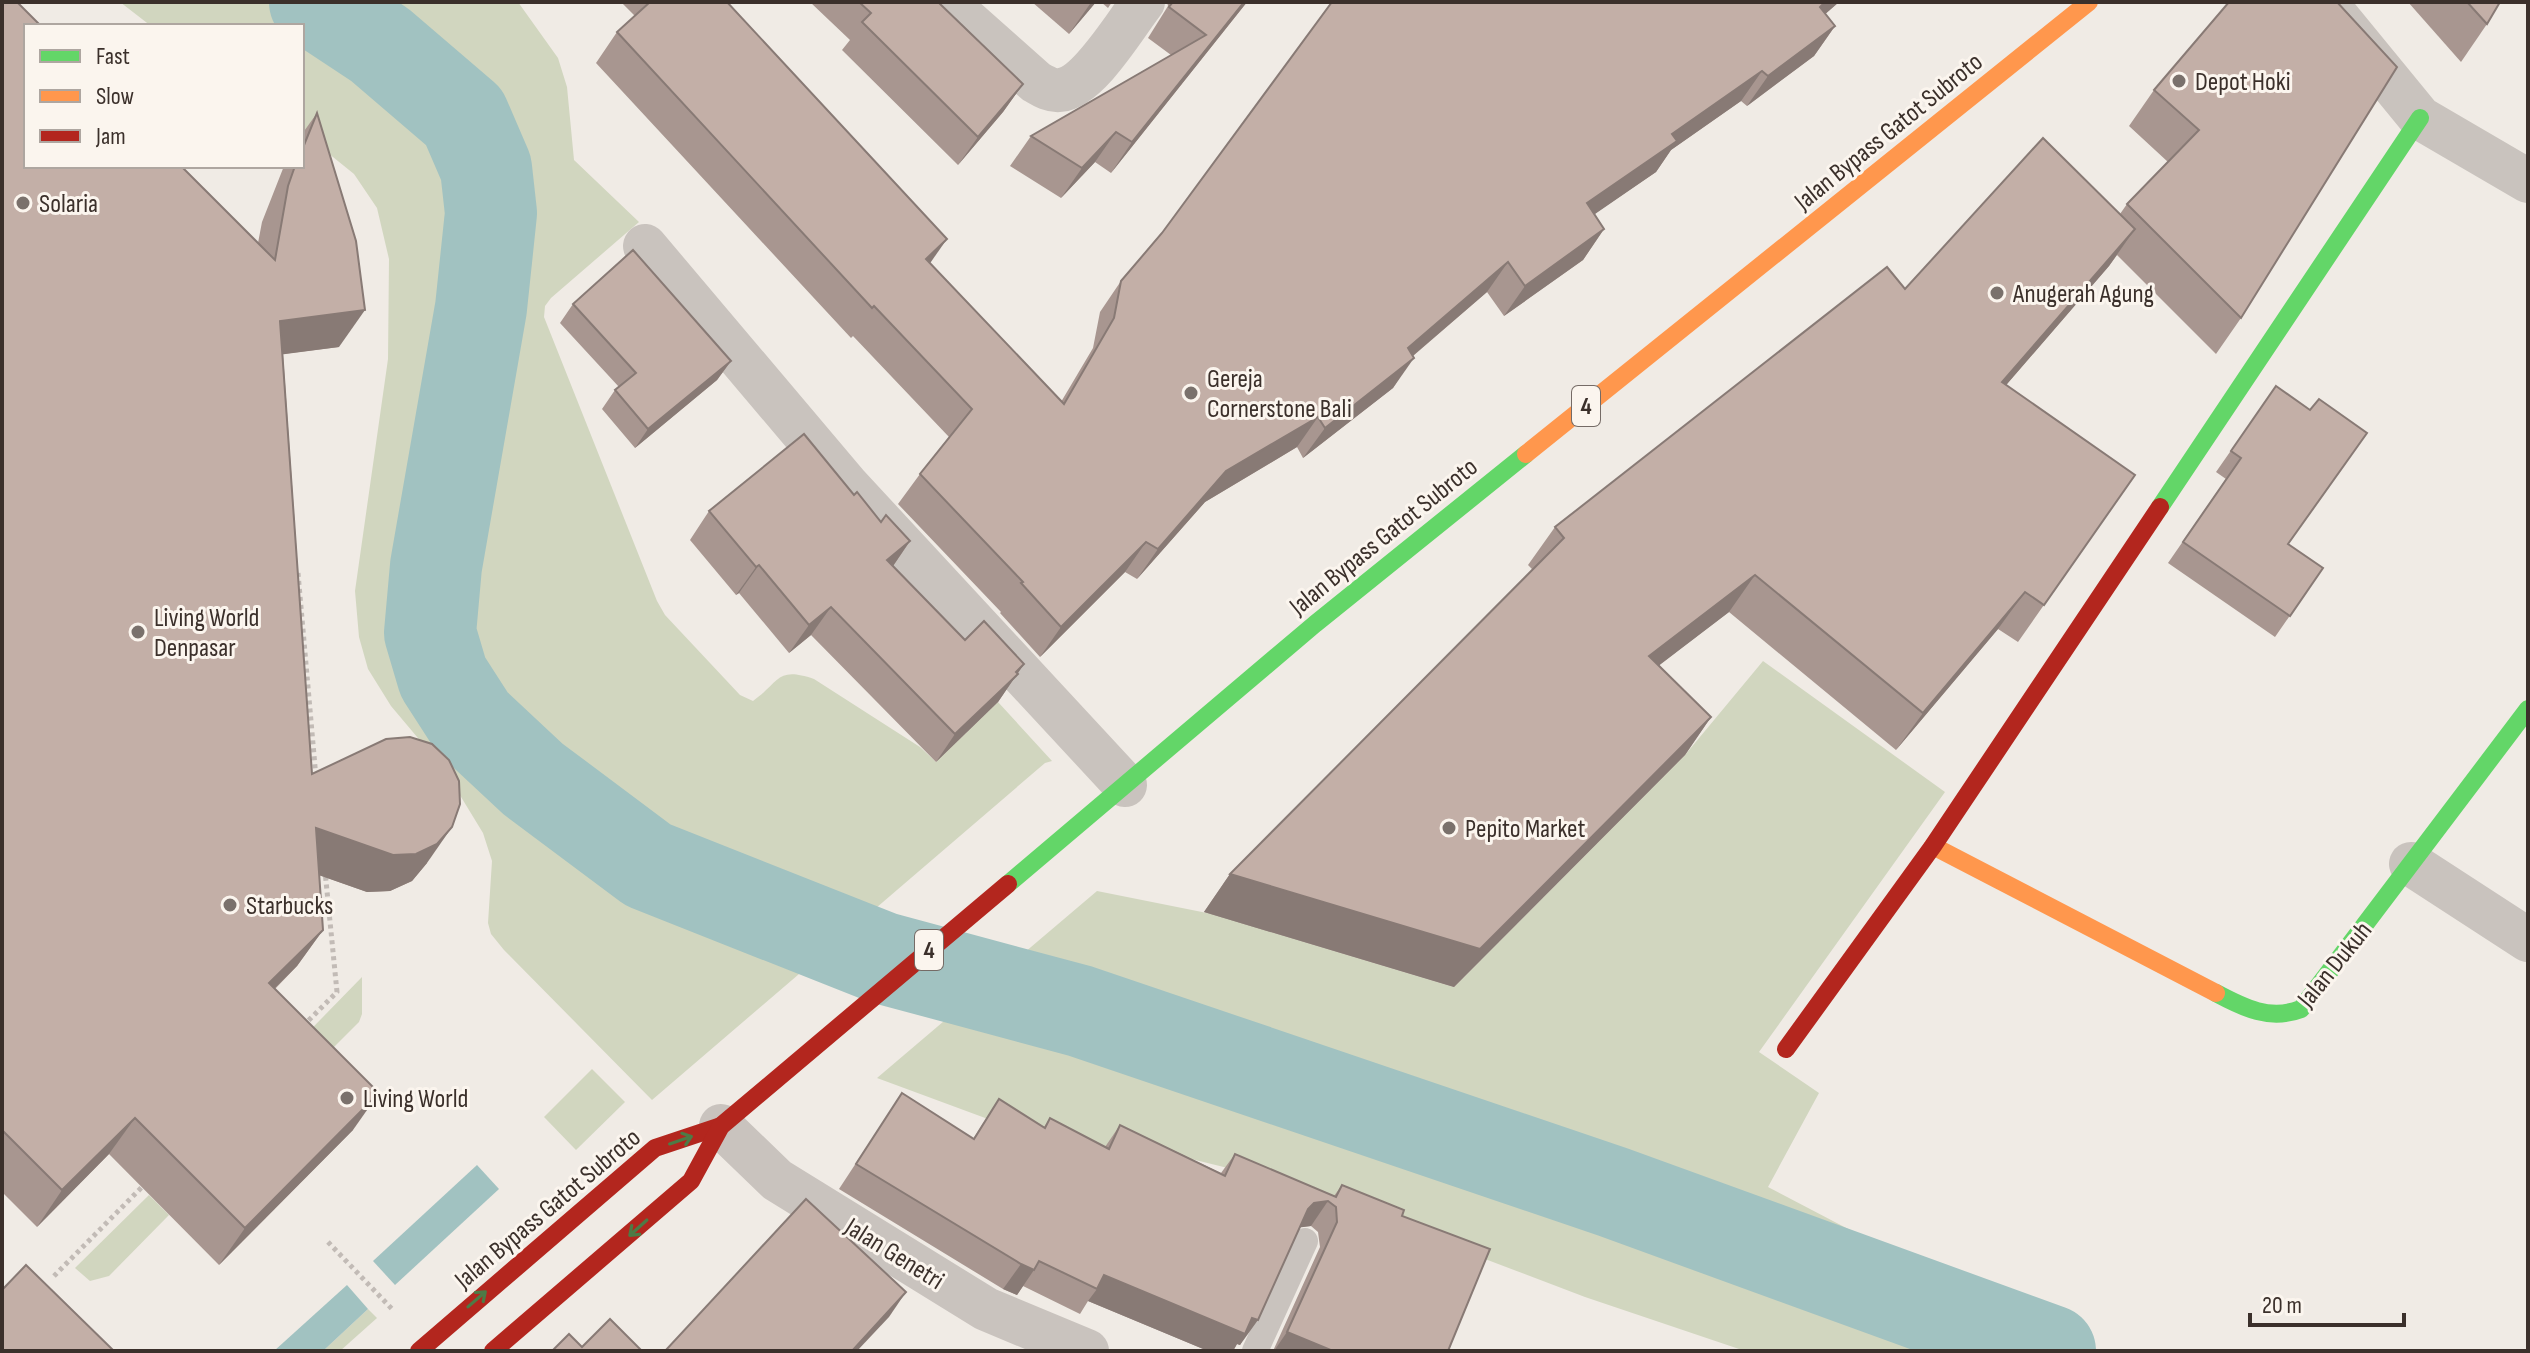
<svg xmlns="http://www.w3.org/2000/svg" width="2530" height="1353" font-family="'Sofia Sans Condensed',sans-serif">
	<style>
		.green { fill: #d1d6bf }
		.water { fill: #a1c2c1 }
		.lines { fill: none; stroke-linecap: round; stroke-linejoin: round }
		.river { stroke: #a1c2c1; stroke-width: 92 }
		.path { stroke: #c2bbb6; stroke-width: 5; stroke-dasharray: 4 4; stroke-linecap: butt }
		.lane { stroke: #c9c3be; stroke-width: 26 }
		.street { stroke: #c9c3be; stroke-width: 44 }
		.fast { stroke: #63d668; stroke-width: 18 }
		.slow { stroke: #ff974d; stroke-width: 18 }
		.jam { stroke: #b3261e; stroke-width: 18 }
		.wall { fill: #a89690 }
		.shaded-wall { fill: #887a75 }
		.building { fill: #c3afa7; stroke: #887a75; stroke-width: 2 }
		.oneway { stroke: #4d7b46 }
		.poi-dot { fill: #7a716c; stroke: #fbf5ee; stroke-width: 3 }
		.labels { text-anchor: middle; stroke-width: 6; stroke-linejoin: round; paint-order: stroke }
		.shield { fill: #fbf5ee; stroke: #756b66; stroke-width: 2 }
		.shield-label { font-size: 24px; font-weight: bold; fill: #3b302b }
		.poi-label { font-size: 26px; fill: #3b302b; stroke: #fbf5ee; text-anchor: start }
		.street-label { font-size: 26px; fill: #3b302b; stroke: #fbf5ee }
	</style>
	<rect width="100%" height="100%" fill="#f0ebe5"/>
	<g class="green">
		<path d="M 120,2 L 518,2 L 558,58 L 567,87 L 574,160 L 639,222 L 551,298 L 545,306 L 544,317 L 657,601 L 665,615 L 740,695 L 753,701 C 780,682 776,666 814,679 L 920,747 L 936,762 L 998,702 L 1052,761 L 1045,763 L 652,1100 L 504,950 L 491,934 L 488,923 L 492,861 L 483,833 L 444,769 L 391,706 L 368,669 L 359,637 L 355,591 L 388,359 L 389,259 L 377,208 L 354,174 L 302,132 L 302,26 L 151,26 Z"/>
		<path d="M 1763,661 L 1945,792 L 1759,1052 L 1819,1093 L 1768,1187 L 1980,1298 L 1954,1351 L 1745,1351 L 1585,1297 L 1414,1232 L 1244,1172 L 1175,1155 L 1069,1142 L 996,1122 L 877,1078 L 1097,891 L 1212,914 L 1454,987 L 1685,755 Z"/>
		<path d="M 362,977 L 362,1014 L 359,1022 L 302,1079 L 282,1059 Z"/>
		<path d="M 592,1069 L 625,1102 L 576,1150 L 544,1117 Z"/>
		<path d="M 149,1195 L 169,1215 L 109,1276 L 90,1281 L 75,1268 Z"/>
		<path d="M 368,1309 L 377,1318 L 340,1351 L 323,1351 Z"/>
	</g>
	<g class="water">
		<path d="M 477,1165 L 499,1189 L 395,1285 L 373,1261 Z"/>
		<path d="M 347,1285 L 368,1309 L 323,1351 L 274,1351 Z"/>
	</g>
	<g class="lines">
		<path class="river" d="M 315,2 L 380,45 L 464,117 L 486,168 L 491,213 L 481,308 L 436,566 L 430,633 L 443,677 L 472,722 L 533,779 L 648,865 L 883,958 L 1080,1011 L 1613,1192 L 2050,1351"/>
		<g class="path">
			<path d="M 298,573 L 316,778"/>
			<path d="M 303,1026 L 337,992 L 325,871"/>
			<path d="M 328,1242 L 392,1309"/>
			<path d="M 54,1276 L 142,1187"/>
		</g>
		<path class="lane" d="M 1255,1351 L 1305,1241"/>
		<g class="street">
			<path d="M 946,2 L 1036,82 C 1043,86 1051,91 1060,90 C 1089,87 1125,25 1143,2"/>
			<path d="M 2325,2 L 2420,118 L 2528,181"/>
			<path d="M 645,246 L 847,485 L 1125,785"/>
			<path d="M 2411,864 L 2528,940"/>
			<path d="M 721,1126 L 777,1180 L 986,1309 L 1087,1351"/>
		</g>
		<g class="fast">
			<path d="M 2160,507 L 2420,118"/>
			<path d="M 1008,884 L 1315,624 L 1526,454"/>
			<path d="M 2216,993 C 2244,1008 2270,1021 2301,1009 L 2528,709"/>
		</g>
		<g class="slow">
			<path d="M 1526,454 L 2089,2"/>
			<path d="M 1933,846 L 2216,993"/>
		</g>
		<g class="jam">
			<path d="M 1786,1049 L 1933,846 L 2160,507"/>
			<path d="M 419,1351 L 655,1148 L 721,1126"/>
			<path d="M 493,1351 L 691,1181 L 721,1126 L 1008,884"/>
		</g>
	</g>
	<g class="wall">
		<path d="M 2,2 L 258,243 L 262,222 L 284,166 L 302,166 L 302,134 L 317,113 L 339,347 L 283,354 L 312,774 L 427,863 L 412,881 L 390,891 L 367,892 L 319,875 L 323,930 L 297,966 L 275,989 L 353,1130 L 219,1265 L 109,1154 L 37,1227 L 2,1192 Z"/>
		<path d="M 621,2 L 727,2 L 930,264 L 1061,402 L 1093,348 L 1100,312 L 1121,281 L 1162,233 L 1331,3 L 1330,2 L 1839,2 L 1825,14 L 1835,26 L 1814,56 L 1747,106 L 1741,101 L 1671,150 L 1656,172 L 1594,214 L 1604,229 L 1583,260 L 1504,316 L 1487,292 L 1413,356 L 1393,388 L 1303,458 L 1297,447 L 1205,502 L 1137,579 L 1125,572 L 1040,657 L 1000,613 L 1001,612 L 898,504 L 920,474 L 949,437 L 853,336 L 851,338 L 596,63 L 617,32 L 635,16 Z"/>
		<path d="M 810,2 L 938,2 L 1023,84 L 1003,112 L 958,165 L 842,50 L 850,40 Z"/>
		<path d="M 1032,2 L 1096,2 L 1069,34 Z"/>
		<path d="M 1101,2 L 1112,2 L 1108,8 Z"/>
		<path d="M 1167,2 L 1247,2 L 1111,173 L 1095,162 L 1061,198 L 1010,166 L 1031,136 L 1171,55 L 1148,38 L 1168,6 Z"/>
		<path d="M 2229,2 L 2241,318 L 2216,354 L 2117,255 L 2109,266 L 2006,385 L 2135,475 L 2018,642 L 1998,629 L 1896,750 L 1729,612 L 1659,665 L 1711,717 L 1685,755 L 1454,987 L 1204,912 L 1230,874 L 1533,570 L 1528,565 L 1555,527 L 1905,289 L 2120,214 L 2127,204 L 2168,162 L 2129,126 L 2154,90 Z"/>
		<path d="M 2408,2 L 2500,2 L 2487,24 L 2461,62 Z"/>
		<path d="M 573,304 L 731,361 L 717,380 L 635,448 L 602,409 L 615,390 L 619,387 L 560,323 Z"/>
		<path d="M 2276,386 L 2310,410 L 2288,544 L 2323,568 L 2275,637 L 2168,563 L 2226,479 L 2216,472 Z"/>
		<path d="M 854,495 L 881,522 L 910,541 L 893,566 L 965,640 L 1024,664 L 998,702 L 936,762 L 811,635 L 789,653 L 739,593 L 736,595 L 690,540 L 709,511 Z"/>
		<path d="M 902,1093 L 973,1139 L 999,1099 L 1044,1127 L 1050,1118 L 1105,1147 L 1120,1125 L 1221,1173 L 1235,1154 L 1334,1196 L 1342,1185 L 1402,1216 L 1448,1351 L 1273,1351 L 1320,1247 L 1318,1232 L 1311,1226 L 1300,1227 L 1240,1345 L 1237,1344 L 1233,1351 L 1208,1351 L 1088,1301 L 1080,1314 L 1023,1286 L 1017,1295 L 1003,1289 L 839,1189 Z"/>
	</g>
	<g class="shaded-wall">
		<path d="M 1092,2 L 1096,2 L 1069,34 L 1090,4 Z"/>
		<path d="M 1244,2 L 1247,2 L 1111,173 L 1132,142 Z"/>
		<path d="M 1825,2 L 1839,2 L 1799,37 L 1820,7 Z"/>
		<path d="M 1835,26 L 1814,56 L 1747,106 L 1768,76 Z"/>
		<path d="M 1762,71 L 1741,101 L 1671,150 L 1656,172 L 1566,234 L 1587,203 L 1672,134 Z"/>
		<path d="M 1023,84 L 1003,112 L 958,165 L 978,137 Z"/>
		<path d="M 1116,132 L 1095,162 L 1061,198 L 1082,168 Z"/>
		<path d="M 1604,229 L 1583,260 L 1504,316 L 1525,286 Z"/>
		<path d="M 2135,229 L 2109,266 L 1976,420 L 2002,382 Z"/>
		<path d="M 947,239 L 926,269 L 926,259 Z"/>
		<path d="M 1508,262 L 1487,292 L 1387,378 L 1408,348 Z"/>
		<path d="M 365,310 L 339,347 L 255,358 L 280,321 Z"/>
		<path d="M 1414,358 L 1393,388 L 1303,458 L 1325,428 Z"/>
		<path d="M 731,361 L 717,380 L 635,448 L 648,429 Z"/>
		<path d="M 1318,417 L 1297,447 L 1205,502 L 1137,579 L 1158,549 L 1226,471 Z"/>
		<path d="M 910,541 L 891,569 L 887,560 Z"/>
		<path d="M 1146,542 L 1125,572 L 1040,657 L 1061,627 Z"/>
		<path d="M 759,565 L 739,593 L 736,595 L 756,567 Z"/>
		<path d="M 1755,575 L 1729,612 L 1623,693 L 1649,656 Z"/>
		<path d="M 2025,592 L 1998,629 L 1896,750 L 1923,713 Z"/>
		<path d="M 831,607 L 811,635 L 789,653 L 809,625 Z"/>
		<path d="M 1024,664 L 998,702 L 936,762 L 955,734 Z"/>
		<path d="M 1711,717 L 1685,755 L 1454,987 L 1204,912 L 1230,874 Z"/>
		<path d="M 452,827 L 427,863 L 412,881 L 390,891 L 367,892 L 290,865 L 316,828 Z"/>
		<path d="M 323,930 L 297,966 L 243,1020 L 269,983 Z"/>
		<path d="M 379,1093 L 353,1130 L 219,1265 L 245,1228 Z"/>
		<path d="M 135,1118 L 109,1154 L 37,1227 L 62,1190 Z"/>
		<path d="M 1328,1201 L 1311,1226 L 1296,1228 L 1308,1209 L 1314,1203 Z"/>
		<path d="M 1021,1264 L 1034,1270 L 1017,1295 L 1003,1289 Z"/>
		<path d="M 1104,1275 L 1252,1318 L 1258,1320 L 1240,1345 L 1237,1344 L 1233,1351 L 1208,1351 L 1088,1301 L 1097,1289 Z"/>
		<path d="M 906,1292 L 889,1317 L 857,1351 L 852,1351 Z"/>
		<path d="M 1287,1332 L 1333,1351 L 1274,1351 Z"/>
	</g>
	<g class="building">
		<path d="M 2,2 L 17,2 L 41,26 L 26,26 L 26,166 L 181,166 L 275,260 L 288,186 L 295,166 L 302,166 L 302,150 L 317,113 L 356,241 L 365,310 L 280,321 L 312,774 L 386,739 L 410,737 L 432,744 L 449,760 L 459,781 L 460,804 L 452,827 L 437,844 L 416,854 L 393,855 L 316,828 L 323,930 L 269,983 L 379,1093 L 245,1228 L 135,1118 L 62,1190 L 2,1130 Z"/>
		<path d="M 650,2 L 727,2 L 947,239 L 926,259 L 1064,404 L 1114,318 L 1121,281 L 1162,233 L 1332,2 L 1825,2 L 1820,7 L 1835,26 L 1768,76 L 1762,71 L 1672,134 L 1677,141 L 1587,203 L 1604,229 L 1525,286 L 1508,262 L 1408,348 L 1414,358 L 1325,428 L 1318,417 L 1226,471 L 1158,549 L 1146,542 L 1061,627 L 1021,583 L 1023,582 L 920,474 L 972,409 L 874,306 L 872,308 L 617,32 Z"/>
		<path d="M 859,2 L 938,2 L 1023,84 L 978,137 L 862,22 L 871,13 Z"/>
		<path d="M 1173,2 L 1244,2 L 1132,142 L 1116,132 L 1082,168 L 1031,136 L 1206,35 L 1169,7 Z"/>
		<path d="M 2229,2 L 2337,2 L 2397,67 L 2241,318 L 2127,204 L 2199,130 L 2154,90 Z"/>
		<path d="M 2467,2 L 2500,2 L 2487,24 Z"/>
		<path d="M 2043,138 L 2135,229 L 2002,382 L 2135,475 L 2044,605 L 2025,592 L 1923,713 L 1755,575 L 1649,656 L 1711,717 L 1480,949 L 1230,874 L 1564,538 L 1555,527 L 1887,267 L 1905,289 Z"/>
		<path d="M 633,250 L 731,361 L 648,429 L 615,390 L 636,373 L 573,304 Z"/>
		<path d="M 2276,386 L 2310,410 L 2319,399 L 2367,433 L 2288,544 L 2323,568 L 2290,616 L 2183,542 L 2241,458 L 2231,451 Z"/>
		<path d="M 804,434 L 854,495 L 857,492 L 881,522 L 886,515 L 910,541 L 887,560 L 965,640 L 984,621 L 1024,664 L 1016,672 L 1018,674 L 955,734 L 831,607 L 809,625 L 759,565 L 756,567 L 709,511 Z"/>
		<path d="M 902,1093 L 974,1139 L 999,1099 L 1045,1128 L 1050,1118 L 1109,1149 L 1120,1125 L 1225,1176 L 1235,1154 L 1336,1197 L 1342,1185 L 1404,1210 L 1402,1216 L 1490,1249 L 1448,1351 L 1333,1351 L 1287,1332 L 1337,1222 L 1336,1207 L 1328,1201 L 1314,1203 L 1308,1209 L 1258,1320 L 1252,1318 L 1245,1334 L 1104,1275 L 1097,1289 L 1039,1261 L 1034,1270 L 1021,1264 L 856,1164 Z"/>
		<path d="M 806,1199 L 906,1292 L 852,1351 L 665,1351 Z"/>
		<path d="M 26,1265 L 114,1351 L 2,1351 L 2,1290 Z"/>
		<path d="M 610,1319 L 642,1351 L 552,1351 L 569,1334 L 582,1347 Z"/>
	</g>
	<defs><path id="oneway-shaft" d="M-6 0H5M1.5-3L5.5 0L1.5 3" fill="none" stroke-width="1.6" stroke-linecap="round" stroke-linejoin="round" transform="scale(2)"/></defs>
	<g class="oneway">
		<use href="#oneway-shaft" transform="translate(681 1140) rotate(-19)"/>
		<use href="#oneway-shaft" transform="translate(638 1228) rotate(138)"/>
		<use href="#oneway-shaft" transform="translate(477 1299) rotate(-41)"/>
	</g>
	<g class="poi-dot">
		<circle cx="2179" cy="81" r="8"/>
		<circle cx="23" cy="203" r="8"/>
		<circle cx="1997" cy="293" r="8"/>
		<circle cx="1191" cy="393" r="8"/>
		<circle cx="138" cy="632" r="8"/>
		<circle cx="1449" cy="828" r="8"/>
		<circle cx="230" cy="905" r="8"/>
		<circle cx="347" cy="1098" r="8"/>
	</g>
	<g class="labels">
		<g class="shield">
			<rect x="1572" y="386" width="28" height="40" rx="6"/>
			<rect x="915" y="930" width="28" height="40" rx="6"/>
		</g>
		<g class="shield-label">
			<text x="1586" y="414">4</text>
			<text x="929" y="958">4</text>
		</g>
		<g class="poi-label">
			<text x="2195" y="90">Depot Hoki</text>
			<text x="39" y="212">Solaria</text>
			<text x="2013" y="302">Anugerah Agung</text>
			<text x="1207" y="387">Gereja<tspan x="1207" dy="30">Cornerstone Bali</tspan></text>
			<text x="154" y="626">Living World<tspan x="154" dy="30">Denpasar</tspan></text>
			<text x="1465" y="837">Pepito Market</text>
			<text x="246" y="914">Starbucks</text>
			<text x="363" y="1107">Living World</text>
		</g>
		<g class="street-label">
			<text transform="translate(1888 131) rotate(-39)" y="9">Jalan Bypass Gatot Subroto</text>
			<text transform="translate(1383 536) rotate(-39)" y="9">Jalan Bypass Gatot Subroto</text>
			<text transform="translate(2334 964) rotate(-51)" y="9">Jalan Dukuh</text>
			<text transform="translate(547 1208) rotate(-40)" y="9">Jalan Bypass Gatot Subroto</text>
			<text transform="translate(895 1253) rotate(32)" y="9">Jalan Genetri</text>
		</g>
	</g>
	<rect width="2530" height="1353" fill="none" stroke="#3b302b" stroke-width="8"/>
	<rect x="24" y="24" width="280" height="144" fill="#fbf5ee" stroke="#aea6a0" stroke-width="2"/>
	<rect x="40" y="50" width="40" height="12" fill="#63d668" stroke="#aea6a0" stroke-width="2"/>
	<text x="96" y="64" font-size="24" fill="#3b302b">Fast</text>
	<rect x="40" y="90" width="40" height="12" fill="#ff974d" stroke="#aea6a0" stroke-width="2"/>
	<text x="96" y="104" font-size="24" fill="#3b302b">Slow</text>
	<rect x="40" y="130" width="40" height="12" fill="#b3261e" stroke="#aea6a0" stroke-width="2"/>
	<text x="96" y="144" font-size="24" fill="#3b302b">Jam</text>
	<path d="M2250 1313v12h154v-12" fill="none" stroke="#3b302b" stroke-width="4"/>
	<text x="2262" y="1313" font-size="24" fill="#3b302b" stroke="#fbf5ee" stroke-width="6" paint-order="stroke">20 m</text>
</svg>
